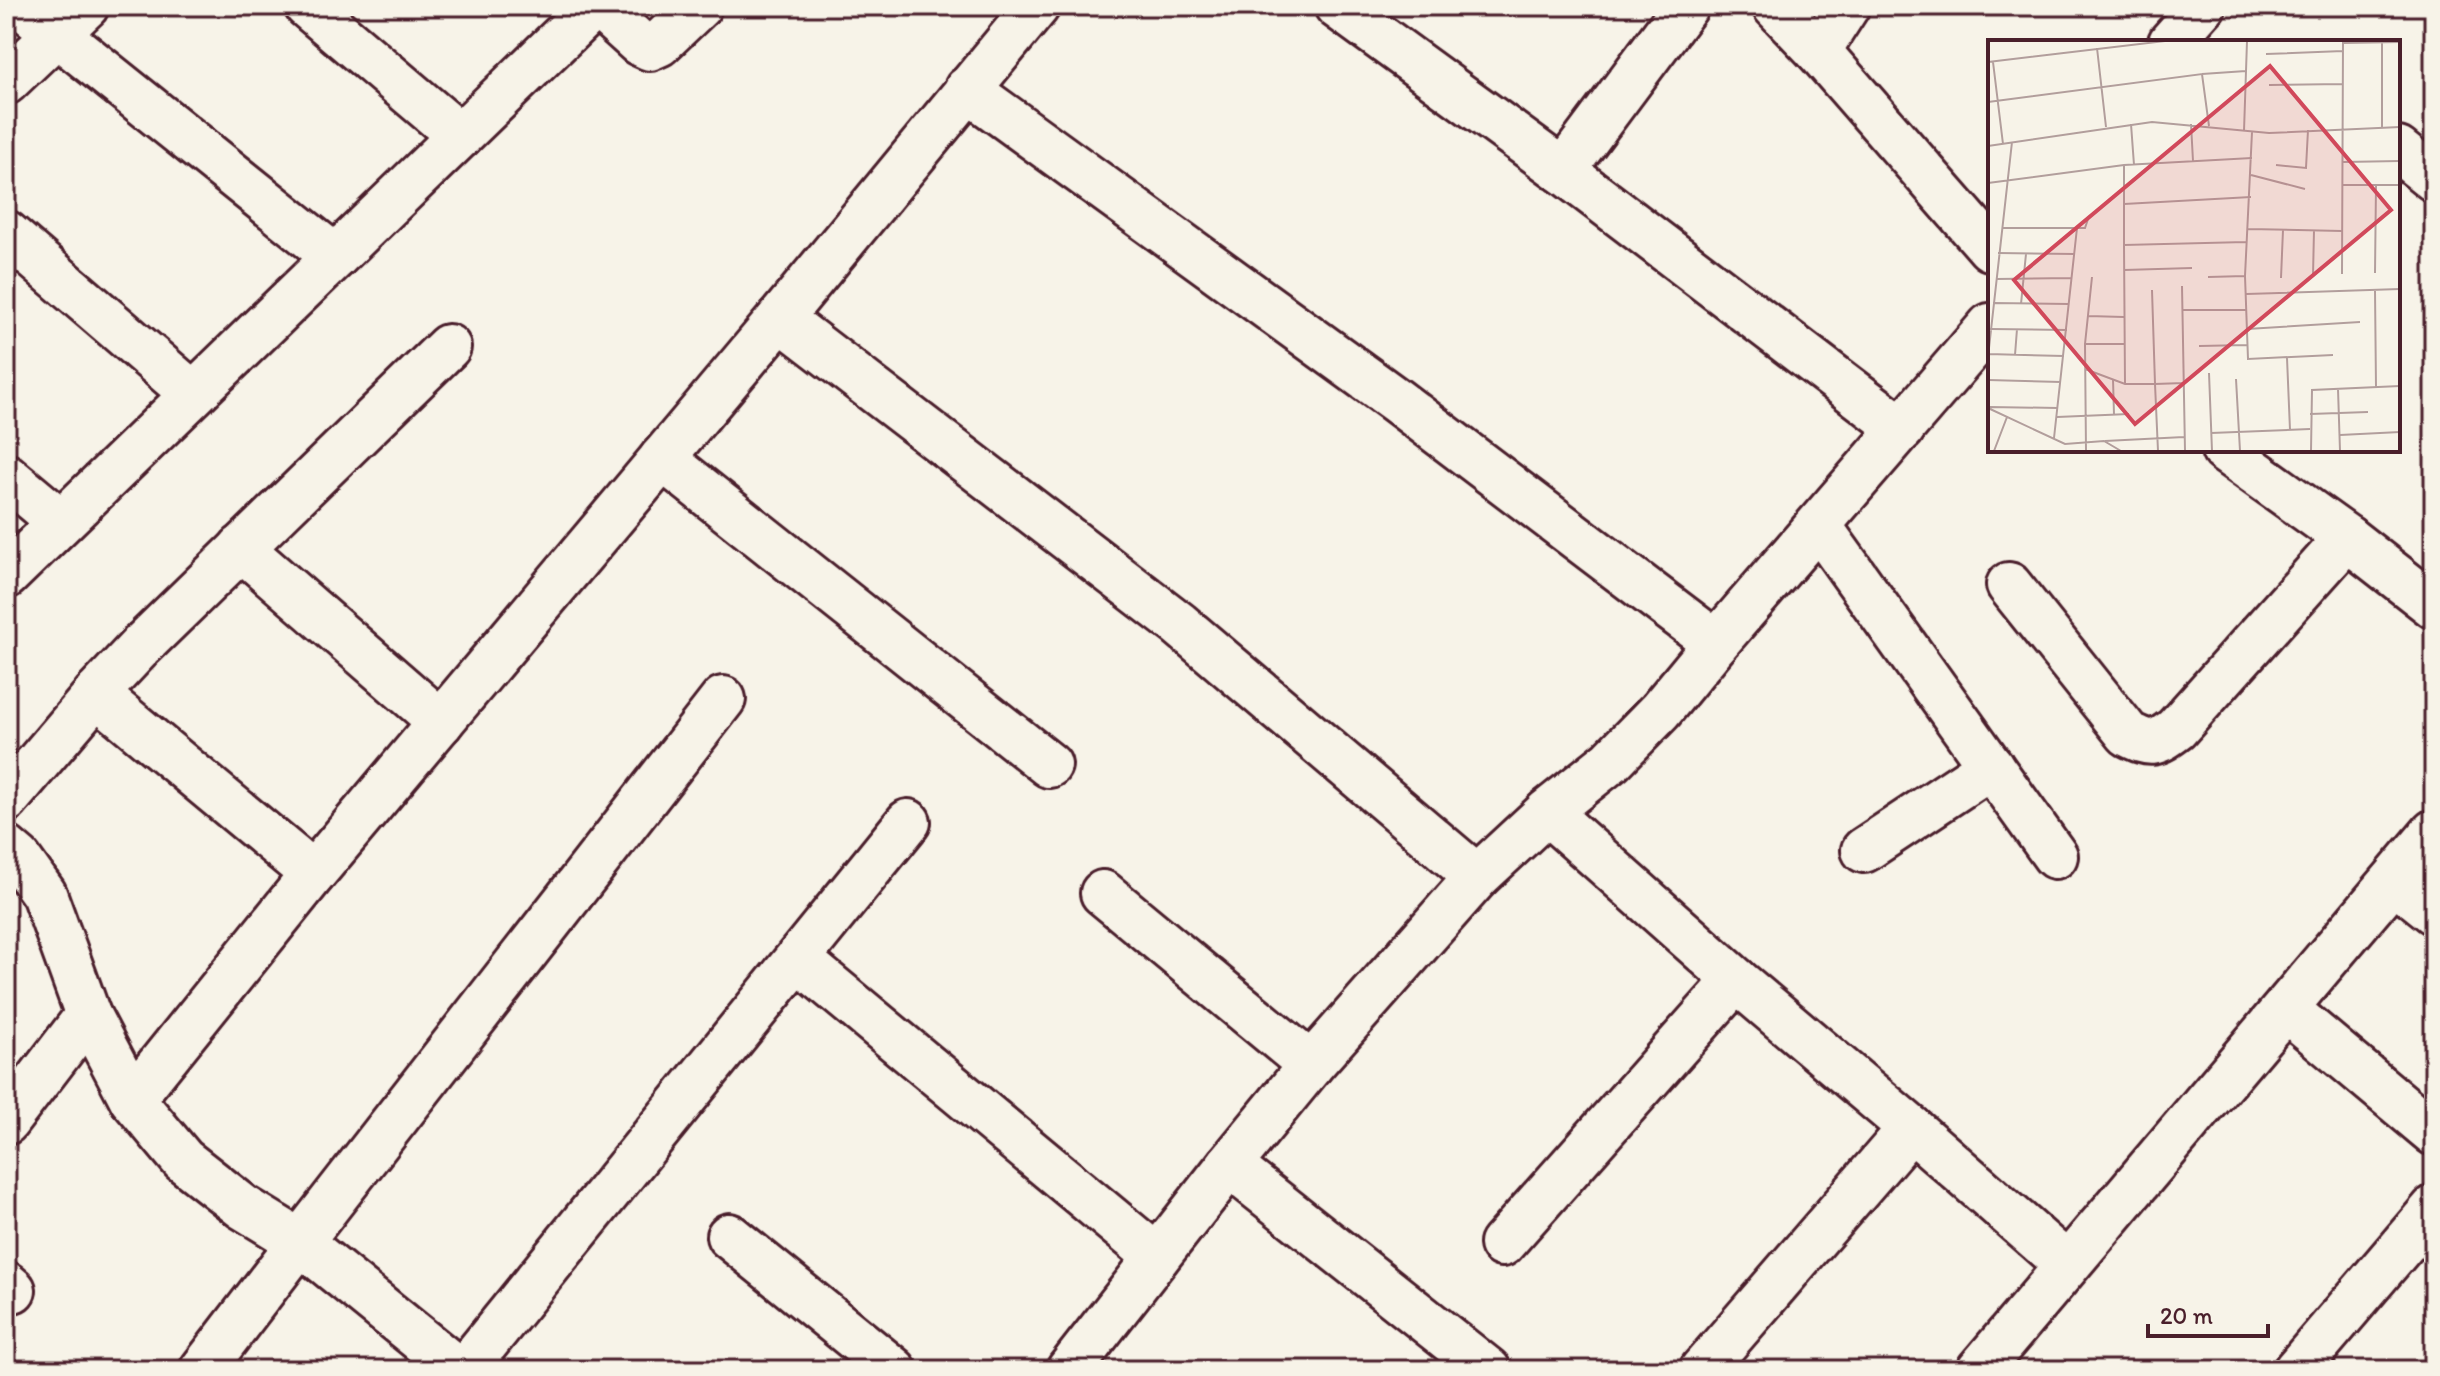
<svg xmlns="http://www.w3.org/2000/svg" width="2440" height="1376" font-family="Itim,sans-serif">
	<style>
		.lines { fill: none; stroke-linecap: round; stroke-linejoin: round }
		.street-casing { stroke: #4a1f2b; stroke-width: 50 }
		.street { stroke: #f7f3e8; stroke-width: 44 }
		.inset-road { fill: none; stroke: #b29e9c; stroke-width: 2 }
		.view { fill: #d1495b; fill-opacity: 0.15; stroke: #d1495b; stroke-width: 4 }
		.inset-edge { fill: none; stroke: #4a1f2b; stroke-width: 4 }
	</style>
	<rect width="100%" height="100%" fill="#f7f3e8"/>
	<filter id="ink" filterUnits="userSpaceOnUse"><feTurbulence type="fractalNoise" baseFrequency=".0125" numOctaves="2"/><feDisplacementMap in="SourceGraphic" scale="16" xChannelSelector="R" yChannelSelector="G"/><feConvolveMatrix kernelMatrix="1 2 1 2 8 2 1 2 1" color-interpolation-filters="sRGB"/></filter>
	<g filter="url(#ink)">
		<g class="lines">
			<defs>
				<g id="street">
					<path d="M 22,6 L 335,257"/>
					<path d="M 307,6 L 460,136"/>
					<path d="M 598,6 L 639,43 L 650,48 L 659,44 L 699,6"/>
					<path d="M 1037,6 L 780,318 L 1179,624 L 1477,877"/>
					<path d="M 1337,6 L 1563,171 L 1902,429"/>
					<path d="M 1775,6 L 1818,51 L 1990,248"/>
					<path d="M 2171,42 L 2203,6"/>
					<path d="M 1818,51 L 1847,6"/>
					<path d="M 6,82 L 86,6"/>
					<path d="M 967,89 L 1397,401 L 1716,643"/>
					<path d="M 2398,150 L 2434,179"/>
					<path d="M 1563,171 L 1686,6"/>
					<path d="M 6,233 L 193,394"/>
					<path d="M 2224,450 L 2347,538 L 2434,606"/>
					<path d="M 662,458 L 1049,765"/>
					<path d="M 6,476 L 61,522"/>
					<path d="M 1819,526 L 2055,856"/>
					<path d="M 241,548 L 441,722"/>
					<path d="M 6,576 L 594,6"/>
					<path d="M 2009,585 L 2128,734 C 2151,746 2156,744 2176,729 L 2347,538"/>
					<path d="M 96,694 L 313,874"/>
					<path d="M 6,800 L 96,694 L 142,645 L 448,347"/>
					<path d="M 1547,812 L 1736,980 L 1911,1128 L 2067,1265"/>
					<path d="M 6,848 L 19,859 L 44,894 L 88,1015 L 132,1099 L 183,1160 L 243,1207 L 300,1242 L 723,699"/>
					<path d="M 1864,850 L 1991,766"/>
					<path d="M 2394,880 L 2434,912"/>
					<path d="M 1103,893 L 1311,1065"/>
					<path d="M 798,959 L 1157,1257"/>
					<path d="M 2286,1009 L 2434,1133"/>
					<path d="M 132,1099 L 313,874 L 780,318"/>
					<path d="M 6,1122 L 88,1015"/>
					<path d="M 1229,1165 L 1488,1370"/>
					<path d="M 729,1236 L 894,1370"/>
					<path d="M 1502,1244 L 1736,980"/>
					<path d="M 6,1284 L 13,1290"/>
					<path d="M 202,1370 L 300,1242 L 458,1370"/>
					<path d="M 464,1370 L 908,822"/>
					<path d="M 1069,1370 L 1229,1165 L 1311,1065 L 1477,877 L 1547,812 L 1611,761 L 1660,711 L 1716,643 L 1990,326"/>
					<path d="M 1702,1370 L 1911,1128"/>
					<path d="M 1979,1370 L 2434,832"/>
					<path d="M 2296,1370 L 2434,1208"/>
				</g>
			</defs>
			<use href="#street" class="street-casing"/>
			<use href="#street" class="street"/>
		</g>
	</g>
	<g transform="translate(1988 40)">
		<rect width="412" height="412" fill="#f7f3e8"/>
		<path class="inset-road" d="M 394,1 L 394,88M 355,3 L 412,2M 109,8 L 118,87M 278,14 L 355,11M 0,22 L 177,1M 5,22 L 15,104M 214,34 L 258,31M 281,45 L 355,44M 0,62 L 214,34 L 221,86M 143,84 L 146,125M 203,84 L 205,121M 256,91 L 259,1M 264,92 L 257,236 L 260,319 L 345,315M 0,106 L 164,82 L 281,93 L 412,87M 355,122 L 412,121M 136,125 L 136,205 L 258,202M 288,125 L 318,128 L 320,90M 263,135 L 317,149M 0,143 L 136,125 L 264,118M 355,145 L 412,145M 136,164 L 263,157M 14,188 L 97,188 L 101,176M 260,189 L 354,191M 136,205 L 137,344M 10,213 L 87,214M 136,230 L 204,228M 387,233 L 388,145M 354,234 L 355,1M 325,236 L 326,190M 220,237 L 257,236M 293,238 L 295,190M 8,239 L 84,238M 194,246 L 197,411M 387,250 L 388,348M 258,254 L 412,249M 5,263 L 81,264M 33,264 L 38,214M 194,270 L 258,270M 100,276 L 136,277M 2,289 L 79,290M 259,289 L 372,282M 97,304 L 136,304M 211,306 L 259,305M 0,314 L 76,316M 27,315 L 29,289M 0,317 L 24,102M 299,318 L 302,390M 97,329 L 137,344 L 167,344 L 164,250M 221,333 L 224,411M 125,339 L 126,375M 248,339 L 252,411M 0,340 L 73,342M 350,349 L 352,411M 1,367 L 70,368M 0,368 L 77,404 L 116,401 L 133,411M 322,374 L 380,372M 69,377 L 141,374M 223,393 L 322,389M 352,395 L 412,392M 66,398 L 89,188M 117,401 L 196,397M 6,411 L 19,377M 98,411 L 97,304 L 104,237M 170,411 L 167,344 L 196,343M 323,411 L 324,350 L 412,346"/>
		<path class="view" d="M 282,26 L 403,170 L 147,384 L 26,240 Z"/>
		<rect width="412" height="412" class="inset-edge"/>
	</g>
	<rect width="2440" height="1376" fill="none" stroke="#f7f3e8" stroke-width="32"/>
	<rect x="16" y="16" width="2408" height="1344" fill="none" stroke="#4a1f2b" stroke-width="3" filter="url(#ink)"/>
	<path d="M2148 1324v12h120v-12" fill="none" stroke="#4a1f2b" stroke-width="4"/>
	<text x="2160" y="1324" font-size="24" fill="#4a1f2b" stroke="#f7f3e8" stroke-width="6" paint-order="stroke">20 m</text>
</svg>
